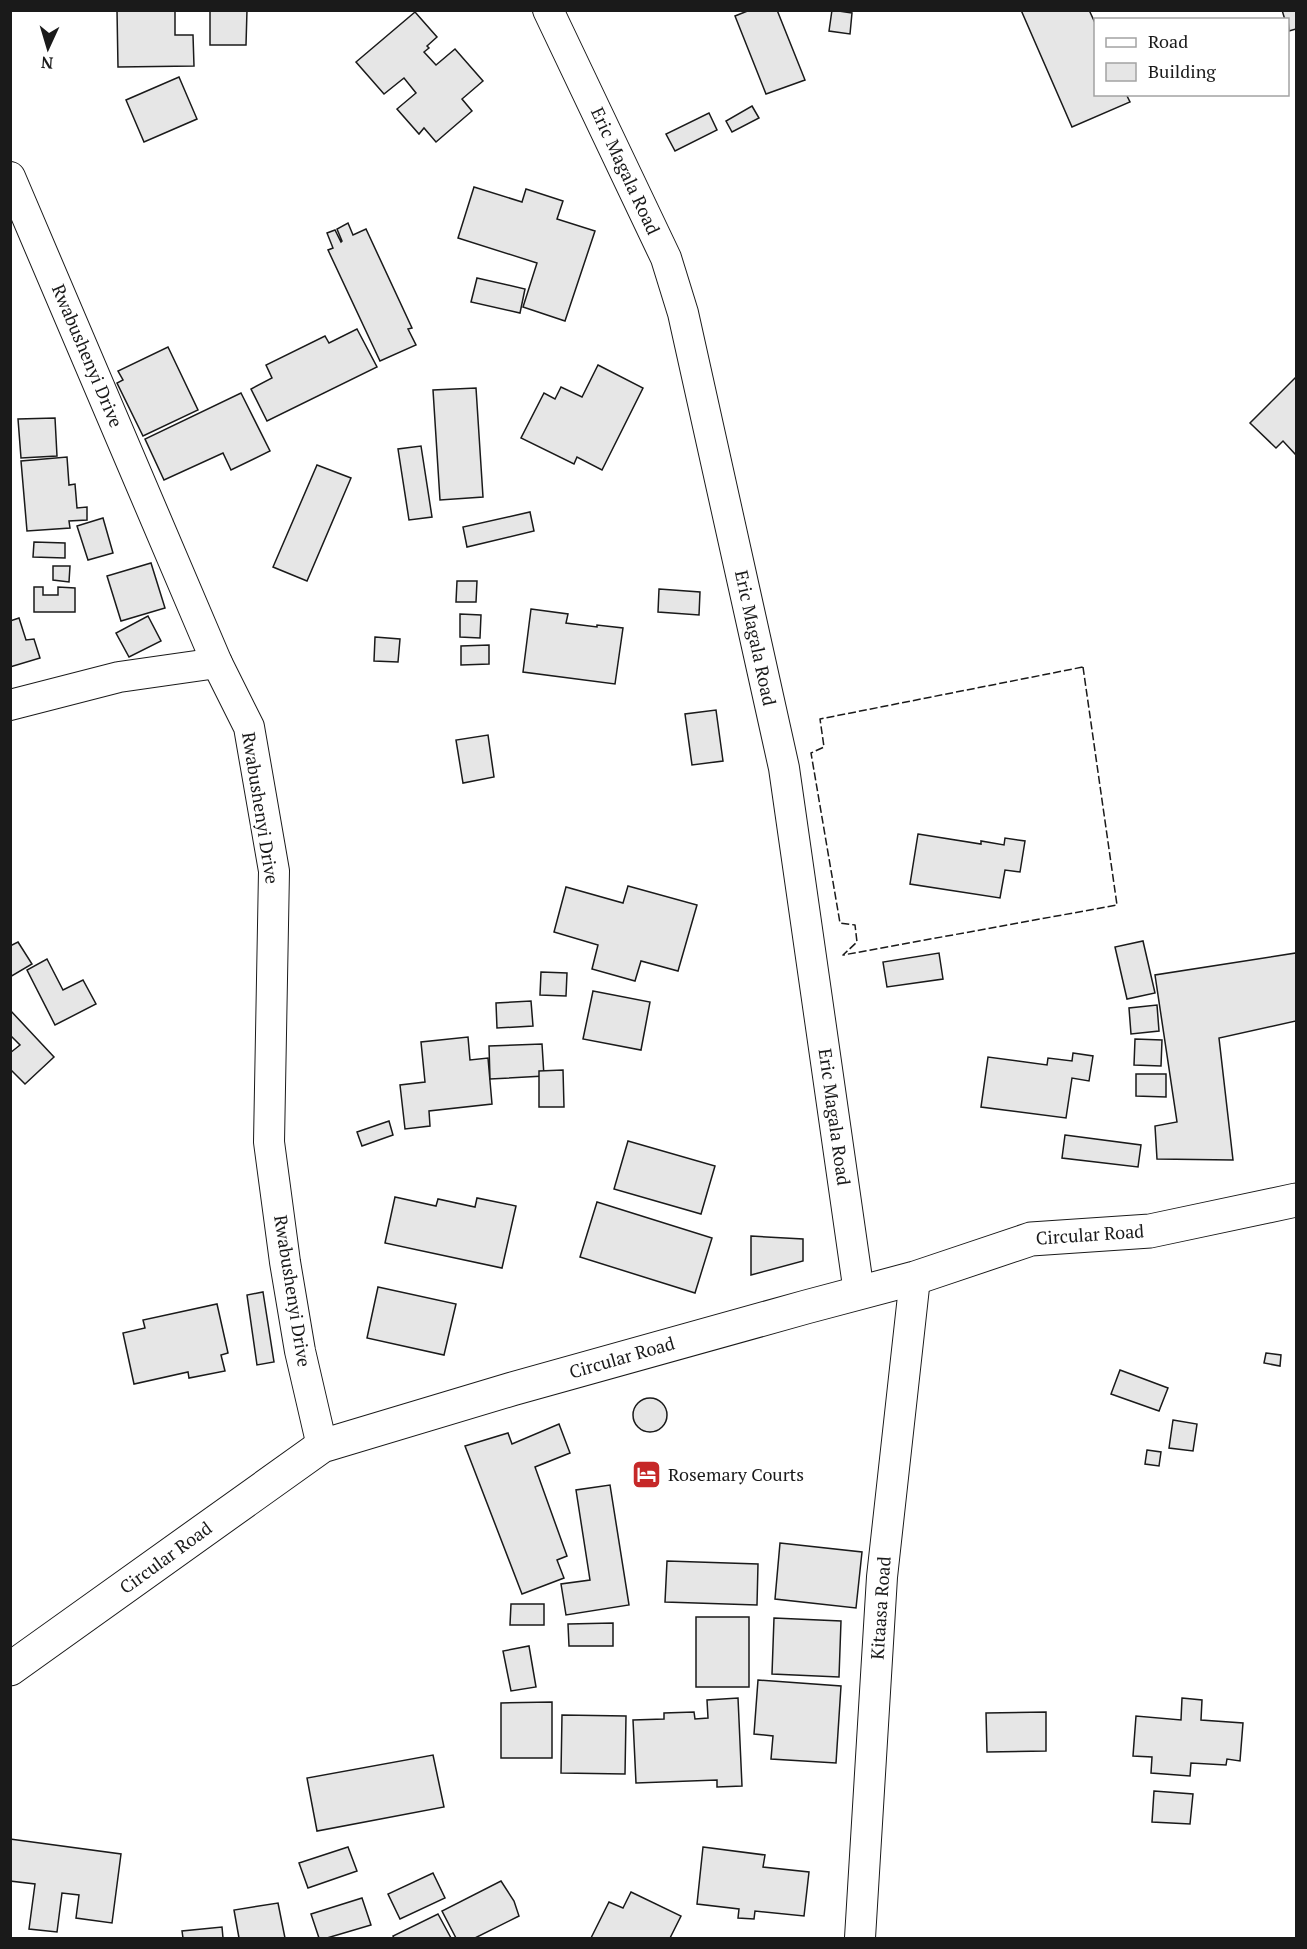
<svg xmlns="http://www.w3.org/2000/svg" width="1307" height="1949" font-family="'PT Serif',serif">
	<style>
		.building { fill: #e6e6e6; stroke: #1a1a1a; stroke-width: 1.5 }
		.lines { fill: none; stroke-linecap: round; stroke-linejoin: round }
		.minor-casing { stroke: #1a1a1a; stroke-width: 32 }
		.tertiary-casing { stroke: #1a1a1a; stroke-width: 35 }
		.minor { stroke: #fff; stroke-width: 30 }
		.tertiary { stroke: #fff; stroke-width: 33 }
		.fence { stroke: #1a1a1a; stroke-width: 1.5; stroke-dasharray: 8 3; stroke-linecap: butt }
		.labels { text-anchor: middle; stroke-width: 4.5; stroke-linejoin: round; paint-order: stroke }
		.street-label { font-size: 18px; fill: #1a1a1a; stroke: #fff }
		.poi-label { font-size: 18px; fill: #1a1a1a; stroke: #fff; text-anchor: start }
	</style>
	<rect width="100%" height="100%" fill="#fff"/>
	<g class="building">
		<path d="M 117,10 L 175,10 L 175,35 L 193,35 L 194,66 L 118,67 Z"/>
		<path d="M 210,10 L 247,10 L 246,45 L 210,45 Z"/>
		<path d="M 750,10 L 777,10 L 805,80 L 766,94 L 735,16 Z"/>
		<path d="M 832,10 L 852,13 L 850,34 L 829,31 Z"/>
		<path d="M 1021,10 L 1089,10 L 1096,25 L 1096,94 L 1126,94 L 1130,102 L 1072,127 Z"/>
		<path d="M 1282,10 L 1296,10 L 1296,29 L 1289,31 L 1288,20 L 1285,20 Z"/>
		<path d="M 415,12 L 437,37 L 427,46 L 429,48 L 424,52 L 436,65 L 455,49 L 483,81 L 462,99 L 472,111 L 436,142 L 424,128 L 419,134 L 397,109 L 416,93 L 404,78 L 384,94 L 356,62 Z"/>
		<path d="M 179,77 L 197,119 L 144,142 L 126,100 Z"/>
		<path d="M 752,106 L 759,118 L 732,132 L 726,121 Z"/>
		<path d="M 709,113 L 717,130 L 675,151 L 666,134 Z"/>
		<path d="M 474,187 L 522,202 L 526,189 L 563,201 L 557,219 L 595,231 L 565,321 L 523,307 L 537,263 L 458,238 Z"/>
		<path d="M 348,223 L 353,235 L 366,229 L 412,328 L 408,329 L 416,345 L 380,361 L 328,250 L 333,248 L 327,233 L 335,230 L 341,242 L 342,241 L 337,229 Z"/>
		<path d="M 477,278 L 525,289 L 520,313 L 471,302 Z"/>
		<path d="M 357,329 L 377,367 L 267,421 L 251,389 L 272,378 L 266,365 L 325,336 L 329,343 Z"/>
		<path d="M 168,347 L 198,410 L 143,436 L 117,383 L 123,380 L 118,371 Z"/>
		<path d="M 598,365 L 643,388 L 602,470 L 577,457 L 574,464 L 521,438 L 544,393 L 555,399 L 561,387 L 582,397 Z"/>
		<path d="M 1296,377 L 1296,455 L 1283,441 L 1276,448 L 1250,423 Z"/>
		<path d="M 476,388 L 483,497 L 440,500 L 433,390 Z"/>
		<path d="M 241,393 L 270,451 L 231,470 L 223,453 L 164,480 L 145,439 Z"/>
		<path d="M 55,418 L 57,456 L 21,458 L 18,419 Z"/>
		<path d="M 421,446 L 432,517 L 409,520 L 398,449 Z"/>
		<path d="M 67,457 L 69,485 L 75,484 L 77,508 L 87,507 L 87,520 L 69,521 L 70,528 L 27,531 L 21,461 Z"/>
		<path d="M 317,465 L 351,478 L 307,581 L 273,567 Z"/>
		<path d="M 530,512 L 534,531 L 467,547 L 463,527 Z"/>
		<path d="M 103,518 L 113,553 L 88,560 L 77,526 Z"/>
		<path d="M 34,542 L 65,543 L 65,558 L 33,557 Z"/>
		<path d="M 151,563 L 165,608 L 121,621 L 107,576 Z"/>
		<path d="M 53,566 L 70,566 L 69,582 L 53,580 Z"/>
		<path d="M 457,581 L 477,581 L 476,602 L 456,602 Z"/>
		<path d="M 34,587 L 43,587 L 43,595 L 58,595 L 58,587 L 75,588 L 75,612 L 34,612 Z"/>
		<path d="M 659,589 L 700,592 L 699,615 L 658,612 Z"/>
		<path d="M 531,609 L 568,614 L 566,623 L 597,627 L 597,625 L 623,628 L 615,684 L 523,672 Z"/>
		<path d="M 460,614 L 481,615 L 480,638 L 460,637 Z"/>
		<path d="M 148,616 L 161,641 L 129,657 L 116,633 Z"/>
		<path d="M 19,618 L 26,640 L 34,639 L 40,658 L 10,667 L 10,621 Z"/>
		<path d="M 375,637 L 400,639 L 398,662 L 374,661 Z"/>
		<path d="M 489,645 L 489,664 L 461,665 L 461,646 Z"/>
		<path d="M 716,710 L 723,761 L 692,765 L 685,714 Z"/>
		<path d="M 488,735 L 494,777 L 463,783 L 456,740 Z"/>
		<path d="M 918,834 L 981,844 L 981,841 L 1004,845 L 1005,838 L 1025,841 L 1020,872 L 1005,870 L 1000,898 L 910,884 Z"/>
		<path d="M 628,886 L 697,905 L 678,971 L 641,961 L 635,981 L 592,969 L 598,945 L 554,932 L 566,887 L 623,903 Z"/>
		<path d="M 1143,941 L 1155,993 L 1127,999 L 1115,947 Z"/>
		<path d="M 18,942 L 32,964 L 10,977 L 10,946 Z"/>
		<path d="M 939,953 L 943,979 L 887,987 L 883,962 Z"/>
		<path d="M 1296,953 L 1296,1021 L 1219,1038 L 1233,1160 L 1157,1159 L 1155,1126 L 1177,1122 L 1155,975 Z"/>
		<path d="M 47,959 L 63,990 L 83,980 L 96,1004 L 55,1025 L 27,970 Z"/>
		<path d="M 541,972 L 567,973 L 566,996 L 540,995 Z"/>
		<path d="M 593,991 L 650,1002 L 641,1050 L 583,1039 Z"/>
		<path d="M 531,1001 L 533,1026 L 497,1028 L 496,1003 Z"/>
		<path d="M 1157,1005 L 1159,1031 L 1131,1034 L 1129,1008 Z"/>
		<path d="M 10,1010 L 54,1057 L 25,1084 L 10,1069 L 10,1053 L 20,1045 L 10,1035 Z"/>
		<path d="M 468,1037 L 470,1060 L 488,1058 L 492,1104 L 429,1111 L 430,1126 L 405,1129 L 400,1085 L 425,1082 L 421,1042 Z"/>
		<path d="M 1135,1039 L 1162,1040 L 1161,1066 L 1134,1065 Z"/>
		<path d="M 542,1044 L 544,1076 L 490,1079 L 489,1046 Z"/>
		<path d="M 1073,1053 L 1093,1056 L 1089,1081 L 1072,1078 L 1066,1118 L 981,1107 L 988,1057 L 1047,1065 L 1048,1058 L 1072,1061 Z"/>
		<path d="M 563,1070 L 564,1107 L 539,1107 L 539,1071 Z"/>
		<path d="M 1136,1074 L 1166,1074 L 1166,1097 L 1136,1096 Z"/>
		<path d="M 389,1121 L 393,1135 L 362,1146 L 357,1132 Z"/>
		<path d="M 1065,1135 L 1141,1145 L 1138,1167 L 1062,1158 Z"/>
		<path d="M 628,1141 L 715,1166 L 701,1214 L 614,1189 Z"/>
		<path d="M 395,1197 L 436,1206 L 438,1199 L 475,1207 L 477,1198 L 516,1206 L 502,1268 L 385,1243 Z"/>
		<path d="M 597,1202 L 712,1238 L 695,1293 L 580,1257 Z"/>
		<path d="M 751,1236 L 803,1239 L 803,1261 L 751,1275 Z"/>
		<path d="M 378,1287 L 456,1304 L 444,1355 L 367,1338 Z"/>
		<path d="M 263,1292 L 274,1362 L 257,1365 L 247,1295 Z"/>
		<path d="M 217,1304 L 228,1353 L 221,1355 L 225,1371 L 189,1378 L 188,1372 L 134,1384 L 123,1333 L 145,1328 L 143,1320 Z"/>
		<path d="M 1266,1353 L 1281,1355 L 1280,1366 L 1264,1363 Z"/>
		<path d="M 1120,1370 L 1168,1388 L 1159,1411 L 1111,1394 Z"/>
		<circle cx="650" cy="1415" r="17"/>
		<path d="M 1173,1420 L 1197,1424 L 1193,1451 L 1169,1448 Z"/>
		<path d="M 559,1424 L 570,1453 L 535,1467 L 567,1556 L 557,1560 L 564,1578 L 522,1594 L 465,1446 L 508,1433 L 512,1444 Z"/>
		<path d="M 1147,1450 L 1161,1452 L 1159,1466 L 1145,1464 Z"/>
		<path d="M 610,1485 L 629,1605 L 566,1615 L 561,1584 L 590,1580 L 576,1490 Z"/>
		<path d="M 780,1543 L 862,1552 L 856,1608 L 775,1599 Z"/>
		<path d="M 667,1561 L 758,1564 L 757,1605 L 665,1602 Z"/>
		<path d="M 511,1604 L 544,1604 L 544,1625 L 510,1625 Z"/>
		<rect x="696" y="1617" width="53" height="70"/>
		<path d="M 774,1618 L 841,1621 L 839,1677 L 772,1674 Z"/>
		<path d="M 613,1623 L 613,1646 L 569,1646 L 568,1624 Z"/>
		<path d="M 529,1646 L 536,1687 L 511,1691 L 503,1651 Z"/>
		<path d="M 758,1680 L 841,1686 L 836,1763 L 771,1759 L 773,1736 L 754,1734 Z"/>
		<path d="M 738,1698 L 742,1786 L 717,1787 L 717,1780 L 636,1783 L 633,1720 L 664,1719 L 664,1713 L 694,1712 L 695,1719 L 708,1718 L 707,1700 Z"/>
		<path d="M 1182,1698 L 1202,1700 L 1201,1720 L 1243,1723 L 1240,1761 L 1227,1759 L 1226,1765 L 1191,1763 L 1190,1776 L 1151,1773 L 1152,1757 L 1133,1756 L 1136,1716 L 1181,1720 Z"/>
		<path d="M 552,1702 L 552,1758 L 501,1758 L 501,1703 Z"/>
		<path d="M 1046,1712 L 1046,1751 L 987,1752 L 986,1713 Z"/>
		<path d="M 562,1715 L 626,1716 L 625,1774 L 561,1773 Z"/>
		<path d="M 433,1755 L 444,1807 L 317,1831 L 307,1778 Z"/>
		<path d="M 1154,1791 L 1193,1794 L 1190,1824 L 1152,1822 Z"/>
		<path d="M 10,1839 L 121,1854 L 112,1923 L 76,1918 L 79,1895 L 62,1893 L 57,1932 L 29,1929 L 35,1884 L 10,1881 Z"/>
		<path d="M 348,1847 L 357,1871 L 308,1888 L 299,1863 Z"/>
		<path d="M 703,1847 L 765,1855 L 763,1867 L 809,1872 L 804,1916 L 755,1911 L 754,1919 L 738,1918 L 739,1909 L 697,1904 Z"/>
		<path d="M 433,1873 L 445,1898 L 400,1919 L 388,1894 Z"/>
		<path d="M 501,1881 L 514,1901 L 519,1916 L 475,1938 L 456,1938 L 442,1911 Z"/>
		<path d="M 631,1892 L 681,1916 L 670,1938 L 591,1938 L 609,1902 L 623,1908 Z"/>
		<path d="M 362,1898 L 371,1925 L 327,1938 L 319,1938 L 311,1914 Z"/>
		<path d="M 278,1903 L 285,1938 L 239,1938 L 234,1910 Z"/>
		<path d="M 438,1914 L 451,1938 L 394,1938 L 393,1936 Z"/>
		<path d="M 222,1927 L 223,1938 L 183,1938 L 182,1931 Z"/>
	</g>
	<g class="lines">
		<defs>
			<g id="minor">
				<path d="M 548,10 L 666,258 L 683,313 L 784,768 L 859,1293"/>
				<path d="M 10,177 L 217,663 L 249,727 L 274,871 L 269,1142 L 285,1262 L 300,1351 L 322,1446"/>
				<path d="M 10,705 L 119,677 L 217,663"/>
				<path d="M 860,1938 L 882,1577 L 915,1278"/>
			</g>
			<path id="tertiary" d="M 10,1669 L 322,1446 L 512,1389 L 806,1307 L 915,1278 L 1031,1239 L 1150,1231 L 1296,1200"/>
		</defs>
		<use href="#minor" class="minor-casing"/>
		<use href="#tertiary" class="tertiary-casing"/>
		<use href="#minor" class="minor"/>
		<use href="#tertiary" class="tertiary"/>
		<path class="fence" d="M 1083,667 L 1117,905 L 843,955 L 857,942 L 855,925 L 840,923 L 811,753 L 824,747 L 820,719 Z"/>
	</g>
	<defs>
		<symbol id="hotel-square" viewBox="-11 -11 22 22"><rect x="-9" y="-9" width="18" height="18" rx="4" fill="#c62828" stroke="#fff"/><path d="M-6-4.5h1.5V1H6V5H4.5V3h-9V5H-6ZM-4 0a1.8 1.8 0 1 1 3.6 0ZM.5 0V-2.5h3Q6-2.5 6 0Z" fill="#fff"/></symbol>
	</defs>
	<g fill-rule="evenodd">
		<use href="#hotel-square" x="630" y="1458" width="33" height="33"/>
	</g>
	<g class="labels">
		<g class="street-label">
			<text transform="translate(625 171) rotate(65)" y="6">Eric Magala Road</text>
			<text transform="translate(87 356) rotate(67)" y="6">Rwabushenyi Drive</text>
			<text transform="translate(755 638) rotate(78)" y="6">Eric Magala Road</text>
			<text transform="translate(260 808) rotate(81)" y="6">Rwabushenyi Drive</text>
			<text transform="translate(834 1117) rotate(82)" y="6">Eric Magala Road</text>
			<text transform="translate(1090 1235) rotate(-4)" y="6">Circular Road</text>
			<text transform="translate(292 1291) rotate(81)" y="6">Rwabushenyi Drive</text>
			<text transform="translate(622 1358) rotate(-16)" y="6">Circular Road</text>
			<text transform="translate(166 1558) rotate(-36)" y="6">Circular Road</text>
			<text transform="translate(881 1608) rotate(-86)" y="6">Kitaasa Road</text>
		</g>
		<g class="poi-label">
			<text x="668" y="1481">Rosemary Courts</text>
		</g>
	</g>
	<rect width="1307" height="1949" fill="none" stroke="#1a1a1a" stroke-width="24"/>
	<rect x="1094" y="18" width="195" height="78" fill="#ffffff" stroke="#a3a3a3" stroke-width="1.5"/>
	<rect x="1106" y="38" width="30" height="9" fill="#ffffff" stroke="#a3a3a3" stroke-width="1.5"/>
	<text x="1148" y="48" font-size="18" fill="#1a1a1a">Road</text>
	<rect x="1106" y="63" width="30" height="18" fill="#e6e6e6" stroke="#a3a3a3" stroke-width="1.5"/>
	<text x="1148" y="78" font-size="18" fill="#1a1a1a">Building</text>
	<g transform="translate(48 48) rotate(184)" stroke="#ffffff" stroke-width="4.5" paint-order="stroke">
	<path d="M0-4.5L10 22L0 15L-10 22Z" fill="#1a1a1a"/>
	<text y="-9" font-size="16" font-weight="bold" text-anchor="middle" fill="#1a1a1a">N</text>
	</g>
</svg>
